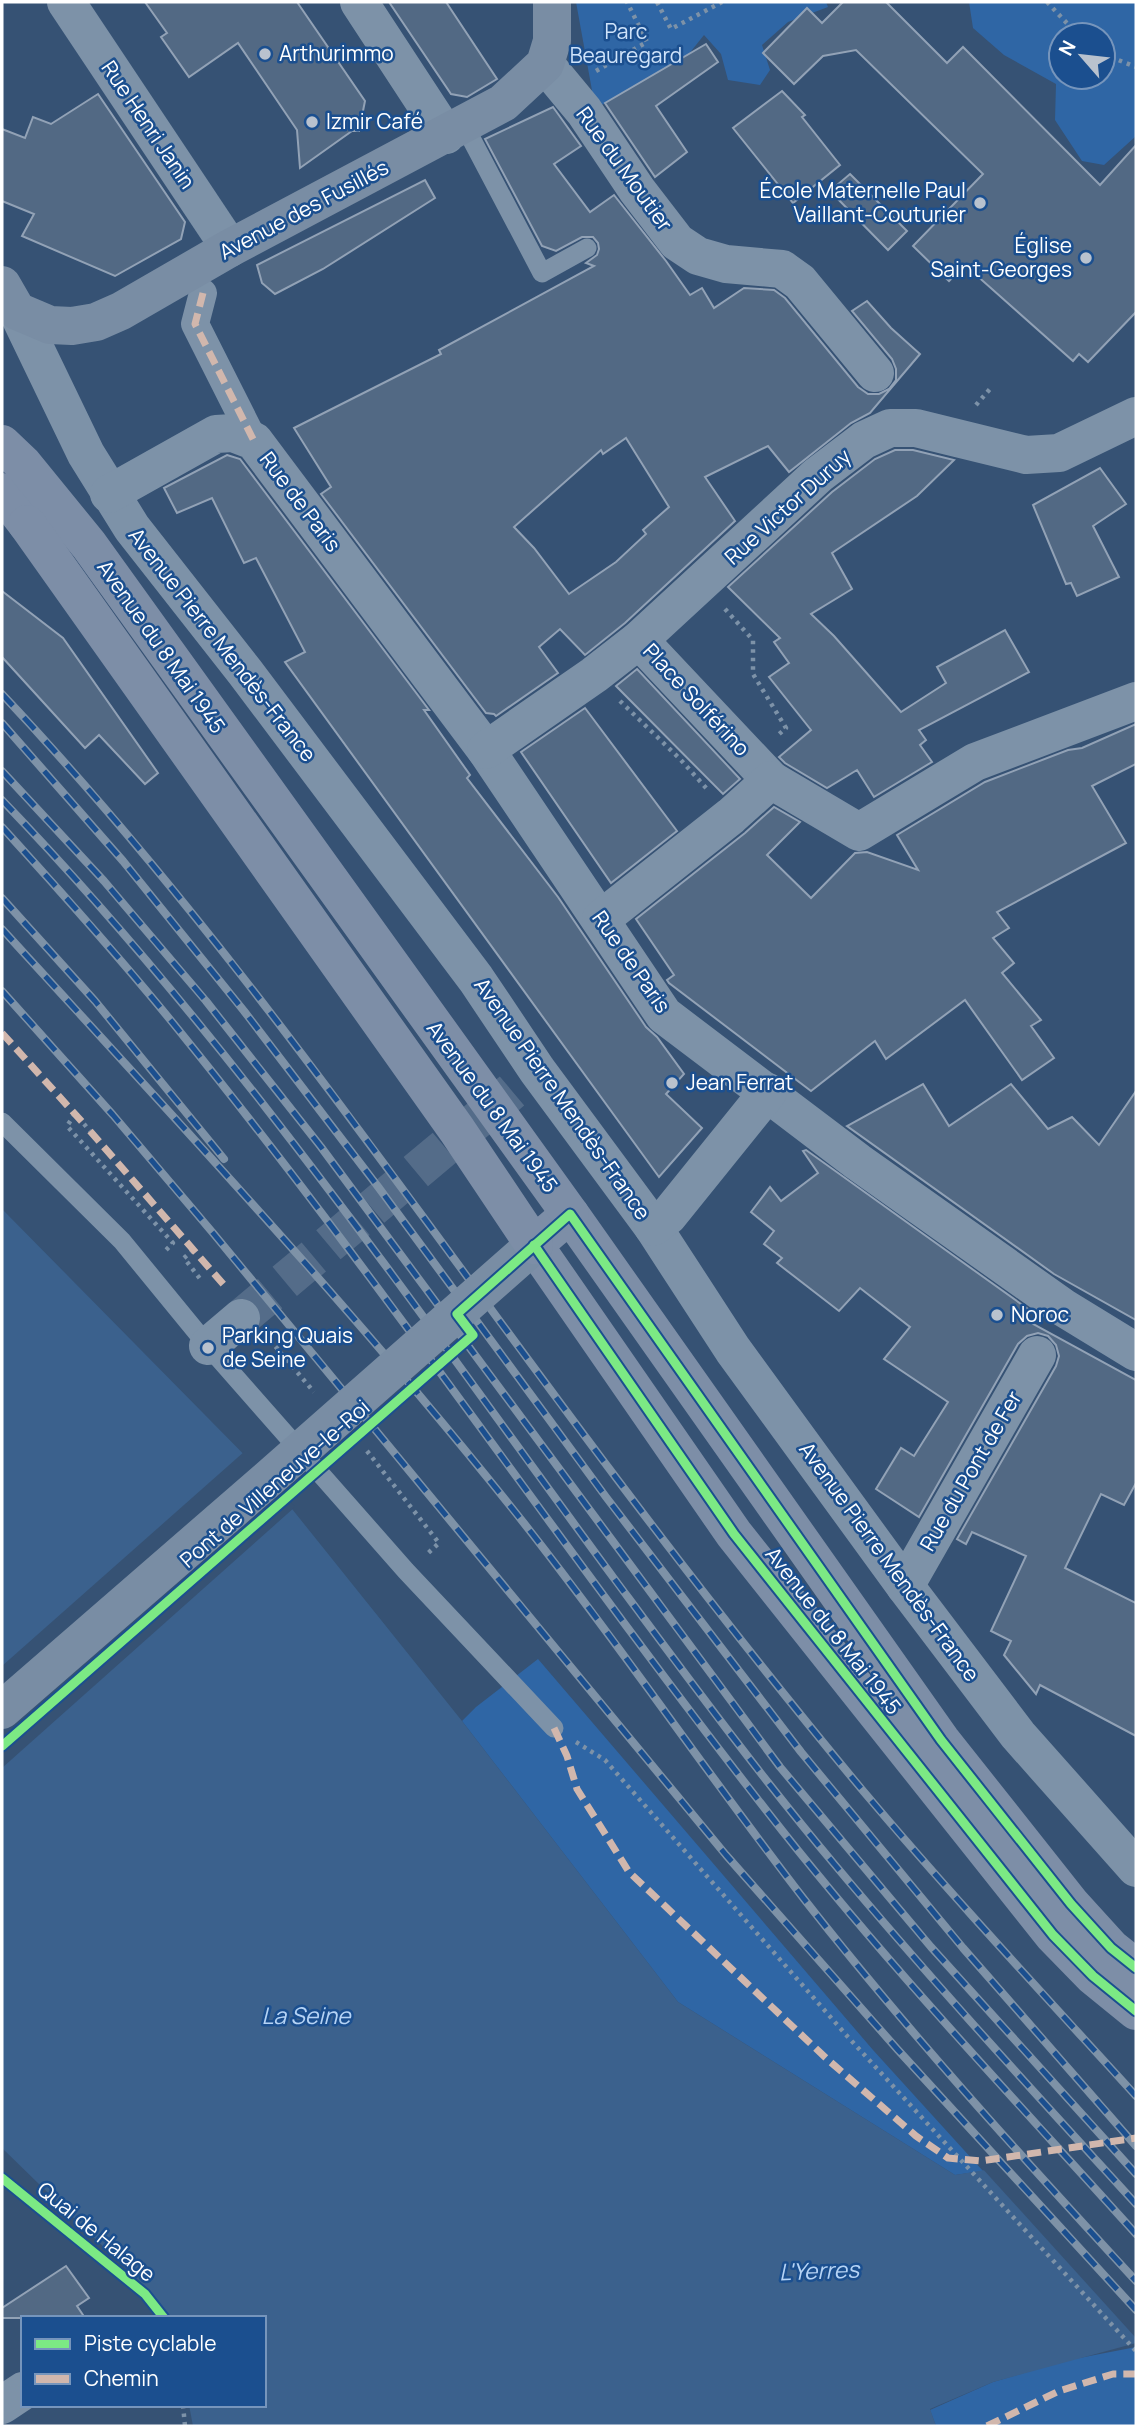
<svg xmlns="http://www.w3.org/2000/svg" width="1138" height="2428" font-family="Manrope,sans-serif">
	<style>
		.green { fill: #2f66a5; fill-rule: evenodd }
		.water { fill: #3b618d }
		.pier { fill: #365274 }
		.building { fill: #526984; stroke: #92a2b6; stroke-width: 2; fill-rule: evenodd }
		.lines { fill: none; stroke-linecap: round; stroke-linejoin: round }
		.minor-tunnel { stroke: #546c89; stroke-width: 38; stroke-dasharray: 38 19; stroke-linecap: butt }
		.path { stroke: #7d92a8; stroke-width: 4.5; stroke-dasharray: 3.5 5; stroke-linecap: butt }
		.service { stroke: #7d92a8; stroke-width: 19 }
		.pedestrian { stroke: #7d92a8; stroke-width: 28 }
		.minor { stroke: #7d92a8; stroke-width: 38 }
		.secondary { stroke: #798da4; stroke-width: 38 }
		.primary { stroke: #7d8ea7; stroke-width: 38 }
		.rail-casing { stroke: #7e92a7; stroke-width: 8 }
		.rail { stroke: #1b4f8f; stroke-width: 5; stroke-dasharray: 16; stroke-linecap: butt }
		.secondary-bridge { stroke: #798da4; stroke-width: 38 }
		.primary-bridge { stroke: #7d8ea7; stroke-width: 38 }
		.quiet { stroke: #d1b7ad; stroke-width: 7; stroke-dasharray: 14 7; stroke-linecap: butt }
		.cycleway-casing { stroke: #1b4f8f; stroke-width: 13 }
		.cycleway { stroke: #7ce984; stroke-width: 9 }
		.poi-dot { fill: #b9c2ce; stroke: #1b4f8f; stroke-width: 2.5 }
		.labels { text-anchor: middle; stroke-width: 5; stroke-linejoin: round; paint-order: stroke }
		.park-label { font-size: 21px; fill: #cfe3fa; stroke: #1b4f8f }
		.poi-label { font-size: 21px; fill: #fff; stroke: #1b4f8f; text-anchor: start }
		.street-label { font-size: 21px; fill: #fff; stroke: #1b4f8f }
		.water-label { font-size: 23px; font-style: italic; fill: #b5d3f5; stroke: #1b4f8f }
	</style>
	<rect width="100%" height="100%" fill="#365274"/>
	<g class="green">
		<path d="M 576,2 L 826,2 L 828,7 L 788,22 L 762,45 L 770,70 L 760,85 L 728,80 L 721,54 L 704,35 L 688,55 L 615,100 L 595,107 Z"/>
		<path d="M 969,2 L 1136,2 L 1136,136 L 1104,165 L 1082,161 L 1055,120 L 1056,84 L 1004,55 L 973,28 ZM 1061,35 L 1103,35 L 1103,77 L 1061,77 Z"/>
		<path d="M 538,1659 L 873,2050 L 983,2171 L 955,2175 L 678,2002 L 462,1721 L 476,1707 Z"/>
		<path d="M 1136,2347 L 1136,2426 L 936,2426 L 930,2410 L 993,2382 L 1069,2360 Z"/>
	</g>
	<path class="water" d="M 2,1209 L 268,1479 L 462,1721 L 678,2002 L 955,2175 L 1136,2145 L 1136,2343 L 993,2382 L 930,2409 L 936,2426 L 193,2426 L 189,2405 L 264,2405 L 264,2318 L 170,2318 L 153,2295 L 2,2148 Z"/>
	<g class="pier">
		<path d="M 245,1451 L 271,1477 L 295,1507 L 2,1768 L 2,1666 Z"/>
		<path d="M 1136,2141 L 1136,2338 L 981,2167 Z"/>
	</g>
	<g class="building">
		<path d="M 145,2 L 297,2 L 365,101 L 359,131 L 352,131 L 300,168 L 297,130 L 238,43 L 189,77 L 161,37 L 167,33 Z"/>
		<path d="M 389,2 L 446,2 L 497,79 L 467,97 L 451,94 Z"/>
		<path d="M 843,2 L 886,2 L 947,63 L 963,47 L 1100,185 L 1136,145 L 1136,312 L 1088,362 L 1079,354 L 1073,361 L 965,265 L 949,281 L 913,246 L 983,174 L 856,50 L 823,56 L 794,84 L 763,53 L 807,8 L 822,23 Z"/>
		<path d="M 706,44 L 718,62 L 656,106 L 687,152 L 655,177 L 605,103 Z"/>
		<path d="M 782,91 L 805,115 L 802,117 L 840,165 L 793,203 L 733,128 Z"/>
		<path d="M 98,94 L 185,222 L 181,239 L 115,276 L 22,236 L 34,214 L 2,201 L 2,129 L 25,138 L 33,117 L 51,124 Z"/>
		<path d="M 553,107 L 581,146 L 554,164 L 590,212 L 614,195 L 666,261 L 690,295 L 702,288 L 714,308 L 744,288 L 774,290 L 785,298 L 858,387 L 868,394 L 879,394 L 889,389 L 896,380 L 896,369 L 892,359 L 852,311 L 867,301 L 891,328 L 920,354 L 870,413 L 851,423 L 789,472 L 768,446 L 705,477 L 735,521 L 625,623 L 585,655 L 560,629 L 539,647 L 558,673 L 496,716 L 494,714 L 486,713 L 321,494 L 331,487 L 294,428 L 441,354 L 439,350 L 594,266 L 586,263 L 597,255 L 599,249 L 598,243 L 593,237 L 582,237 L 556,251 L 542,246 L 485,139 ZM 626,438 L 669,507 L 643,530 L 646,534 L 616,562 L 569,594 L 534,548 L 514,527 L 601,450 L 603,454 Z"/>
		<path d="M 850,174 L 907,231 L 888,250 L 830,191 Z"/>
		<path d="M 425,180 L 435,198 L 323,269 L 275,294 L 262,283 L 257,265 Z"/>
		<path d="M 895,450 L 913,450 L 954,460 L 917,496 L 832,553 L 852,589 L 811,614 L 834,636 L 901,712 L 946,683 L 937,667 L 1005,630 L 1029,672 L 919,730 L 926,740 L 920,745 L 932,762 L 874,797 L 857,770 L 827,788 L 785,763 L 779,757 L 811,730 L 769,677 L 789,663 L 774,642 L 780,638 L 728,587 L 832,492 L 875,459 Z"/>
		<path d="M 227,455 L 240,459 L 429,710 L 424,710 L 470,775 L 467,778 L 558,897 L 646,1027 L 657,1037 L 684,1074 L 666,1094 L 702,1128 L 659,1177 L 285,662 L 305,652 L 256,558 L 244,563 L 212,498 L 177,513 L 164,488 Z"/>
		<path d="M 1100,468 L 1126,504 L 1093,526 L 1119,577 L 1077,596 L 1071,583 L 1066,584 L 1033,505 Z"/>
		<path d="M 2,591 L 63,638 L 158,773 L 145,784 L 99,735 L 85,748 L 2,657 Z"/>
		<path d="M 637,669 L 740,779 L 723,794 L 616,686 Z"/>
		<path d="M 585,708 L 677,831 L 611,883 L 521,752 Z"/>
		<path d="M 1136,724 L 1136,764 L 1092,786 L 1126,843 L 997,912 L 1009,928 L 993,938 L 1014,963 L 1002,973 L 1041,1020 L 1031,1026 L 1054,1058 L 1022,1080 L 965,1000 L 886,1059 L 875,1041 L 811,1091 L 669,983 L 667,980 L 674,975 L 636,919 L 745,833 L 774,807 L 800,822 L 767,855 L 811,898 L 855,853 L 867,852 L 918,870 L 897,835 L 985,782 L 1068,750 L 1082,748 Z"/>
		<path d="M 923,1084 L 949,1126 L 1011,1084 L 1048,1129 L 1072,1117 L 1099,1145 L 1136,1091 L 1136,1320 L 1054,1274 L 847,1126 Z"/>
		<path d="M 806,1150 L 1028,1309 L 1022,1318 L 1136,1380 L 1136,1483 L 1124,1505 L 1101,1494 L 1065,1568 L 1136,1603 L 1136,1736 L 1040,1685 L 1036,1694 L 1004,1655 L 1011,1641 L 991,1631 L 1026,1556 L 972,1532 L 966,1544 L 957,1539 L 1056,1366 L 1059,1356 L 1056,1345 L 1048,1336 L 1038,1333 L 1027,1336 L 1018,1344 L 919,1517 L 876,1489 L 901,1448 L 914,1456 L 948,1402 L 884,1359 L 910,1327 L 860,1288 L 839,1311 L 777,1263 L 782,1258 L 764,1244 L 774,1231 L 751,1212 L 770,1187 L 781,1201 L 818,1173 L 803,1151 Z"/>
		<path d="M 66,2266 L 89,2298 L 77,2306 L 85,2318 L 2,2318 L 2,2308 Z"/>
	</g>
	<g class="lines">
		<path class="minor-tunnel" d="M 241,1318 L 512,1091"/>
		<g class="path">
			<path d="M 657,2 L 671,29 L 722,2"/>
			<path d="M 1047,2 L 1078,35"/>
			<path d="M 1103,54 L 1136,67"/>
			<path d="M 596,71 L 647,42 L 627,2"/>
			<path d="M 976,405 L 990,389"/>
			<path d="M 725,609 L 753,640 L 753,674 L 786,728 L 778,735"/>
			<path d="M 620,701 L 680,759 L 707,789"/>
			<path d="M 75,1114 L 67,1126 L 173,1243 L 166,1250"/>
			<path d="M 84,1124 L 90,1131"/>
			<path d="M 193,1250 L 184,1258 L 201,1280"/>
			<path d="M 270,1340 L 314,1392"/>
			<path d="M 367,1451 L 439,1543 L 426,1555"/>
			<path d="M 576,1742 L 605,1760 L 848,2037 L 1136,2351"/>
			<path d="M 2,2178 L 145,2294 L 164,2318"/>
			<path d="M 183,2405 L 185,2426"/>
		</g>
		<g class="service">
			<path d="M 464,125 L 542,273 L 587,248"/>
			<path d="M 2,1122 L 122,1241 L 208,1346 L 406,1571 L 554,1728"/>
		</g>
		<path class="pedestrian" d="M 203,293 L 195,324 L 254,441"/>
		<g class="minor">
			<path d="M 66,2 L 230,248"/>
			<path d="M 359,2 L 446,135"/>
			<path d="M 545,64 L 584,111 L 637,190 L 677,242 L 698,256 L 726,264 L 782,269 L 800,282 L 875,373"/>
			<path d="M 17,311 L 86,454 L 132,528 L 245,672 L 476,979 L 537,1070 L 653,1227 L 733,1350 L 905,1586 L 1018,1735 L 1136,1868"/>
			<path d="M 109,494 L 216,434 L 233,433 L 254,441 L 486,750 L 664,1015 L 858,1162 L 1064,1308 L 1136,1352"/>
			<path d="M 639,640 L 771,780"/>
			<path d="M 486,750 L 594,675 L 639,640 L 818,475 L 864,440 L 890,428 L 916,428 L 1026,455 L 1059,453 L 1136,416"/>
			<path d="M 601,919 L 731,816 L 771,780 L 859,832 L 975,762 L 1136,701"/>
			<path d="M 653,1227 L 668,1216 L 768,1092"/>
			<path d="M 208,1346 L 241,1318"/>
			<path d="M 905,1586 L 1037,1355"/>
			<path d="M 2,2405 L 23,2391"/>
		</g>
		<path class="secondary" d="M 2,285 L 17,311 L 50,325 L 72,326 L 96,322 L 121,311 L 230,248 L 503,103 L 545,64 L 552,41 L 552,2"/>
		<g class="primary">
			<path d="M 2,492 L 27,524"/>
			<path d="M 1136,1968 L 1111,1948 L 1071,1904 L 941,1740 L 570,1214 L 534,1245 L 734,1534 L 1053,1935 L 1093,1976 L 1136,2011"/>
		</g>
		<defs>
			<g id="rail">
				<path d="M 2,694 C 231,937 416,1213 617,1479 C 697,1585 779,1690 864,1792 C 952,1896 1045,1996 1136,2096"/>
				<path d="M 2,723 L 123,861 L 244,1011 L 379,1188 L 606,1497 L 801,1752 L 963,1948 L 1136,2146"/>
				<path d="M 2,771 L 104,881 L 206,1001 L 321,1147 L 780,1767 L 931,1947 L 1136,2174"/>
				<path d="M 2,800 C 231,1038 418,1312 613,1577 C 685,1674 757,1772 835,1865 C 932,1981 1034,2092 1136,2204"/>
				<path d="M 2,827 C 63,894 124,962 181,1033 C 385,1285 566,1554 766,1810 C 881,1958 1011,2095 1136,2234"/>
				<path d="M 2,898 L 95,1001 L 224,1159"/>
				<path d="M 2,929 C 179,1123 360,1316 523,1522 C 620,1645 708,1775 804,1899 C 908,2032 1022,2157 1136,2281"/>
				<path d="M 2,991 L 113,1115 L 213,1233 L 726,1855 L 898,2050 L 1136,2310"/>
			</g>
		</defs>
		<use href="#rail" class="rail-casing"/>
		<use href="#rail" class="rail"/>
		<path class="secondary-bridge" d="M 2,1710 L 268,1479 L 534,1245"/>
		<g class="primary-bridge">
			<path d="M 2,444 L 23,464 L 89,545 L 570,1214"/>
			<path d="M 27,524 L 457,1130 L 534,1245"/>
		</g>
		<g class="quiet">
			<path d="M 203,293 L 195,324 L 254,441"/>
			<path d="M 2,1033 L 84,1124"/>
			<path d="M 90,1131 L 224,1285"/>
			<path d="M 554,1728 L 567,1756 L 577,1789 L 629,1872 L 827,2059 L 916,2136 L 948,2158 L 981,2161 L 1136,2138"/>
			<path d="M 987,2426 L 1059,2391 L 1113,2374 L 1136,2374"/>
		</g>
		<defs>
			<g id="cycleway">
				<path d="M 534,1245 L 734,1534 L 1053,1935 L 1093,1976 L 1136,2011"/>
				<path d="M 2,1746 L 473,1335 L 457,1314 L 570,1214 L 941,1740 L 1071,1904 L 1111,1948 L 1136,1968"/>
				<path d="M 2,2178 L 145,2294 L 164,2318"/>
			</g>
		</defs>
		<use href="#cycleway" class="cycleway-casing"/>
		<use href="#cycleway" class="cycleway"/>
	</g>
	<g class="poi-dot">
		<circle cx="265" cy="54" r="7"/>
		<circle cx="312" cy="122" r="7"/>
		<circle cx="980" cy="203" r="7"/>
		<circle cx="1086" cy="258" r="7"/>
		<circle cx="672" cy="1083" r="7"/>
		<circle cx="997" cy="1315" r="7"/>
		<circle cx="208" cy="1348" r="7"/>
	</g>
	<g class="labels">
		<g class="park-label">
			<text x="626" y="39">Parc<tspan x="626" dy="24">Beauregard</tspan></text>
		</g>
		<g class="poi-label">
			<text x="279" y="61">Arthurimmo</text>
			<text x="326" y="129">Izmir Café</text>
			<text x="966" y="198" text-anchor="end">École Maternelle Paul<tspan x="966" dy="24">Vaillant-Couturier</tspan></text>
			<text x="1072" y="253" text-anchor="end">Église<tspan x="1072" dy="24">Saint-Georges</tspan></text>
			<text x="686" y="1090">Jean Ferrat</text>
			<text x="1011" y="1322">Noroc</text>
			<text x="222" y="1343">Parking Quais<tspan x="222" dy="24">de Seine</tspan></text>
		</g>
		<g class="street-label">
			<text transform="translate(148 125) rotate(56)" y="7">Rue Henri Janin</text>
			<text transform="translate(624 169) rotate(54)" y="7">Rue du Moutier</text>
			<text transform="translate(304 210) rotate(-28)" y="7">Avenue des Fusillés</text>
			<text transform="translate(300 502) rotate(53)" y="7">Rue de Paris</text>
			<text transform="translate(788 507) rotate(-42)" y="7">Rue Victor Duruy</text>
			<text transform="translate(222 645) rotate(52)" y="7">Avenue Pierre Mendès-France</text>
			<text transform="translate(161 647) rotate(55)" y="7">Avenue du 8 Mai 1945</text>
			<text transform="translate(696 700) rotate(47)" y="7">Place Solférino</text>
			<text transform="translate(631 962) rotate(55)" y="7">Rue de Paris</text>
			<text transform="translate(562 1099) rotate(55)" y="7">Avenue Pierre Mendès-France</text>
			<text transform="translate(492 1107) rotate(54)" y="7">Avenue du 8 Mai 1945</text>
			<text transform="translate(971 1471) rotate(-60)" y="7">Rue du Pont de Fer</text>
			<text transform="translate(275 1484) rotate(-41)" y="7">Pont de Villeneuve-le-Roi</text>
			<text transform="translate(889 1562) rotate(54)" y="7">Avenue Pierre Mendès-France</text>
			<text transform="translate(833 1631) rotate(52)" y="7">Avenue du 8 Mai 1945</text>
			<text transform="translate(96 2232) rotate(39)" y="7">Quai de Halage</text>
		</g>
		<g class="water-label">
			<text x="306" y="2024">La Seine</text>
			<text transform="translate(819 2271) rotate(-2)" y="8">L'Yerres</text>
		</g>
	</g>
	<rect width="1138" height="2428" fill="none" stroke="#ffffff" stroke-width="7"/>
	<rect x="21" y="2316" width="245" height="91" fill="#1b4f8f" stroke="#7695bc" stroke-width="2"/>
	<rect x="35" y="2339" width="35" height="10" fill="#7ce984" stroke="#7695bc" stroke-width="2"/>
	<text x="84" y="2351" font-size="21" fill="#ffffff">Piste cyclable</text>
	<rect x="35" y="2374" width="35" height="10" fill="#d1b7ad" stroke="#7695bc" stroke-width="2"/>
	<text x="84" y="2386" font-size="21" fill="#ffffff">Chemin</text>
	<g transform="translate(1082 56) rotate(298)"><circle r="33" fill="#1b4f8f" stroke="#7695bc" stroke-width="2"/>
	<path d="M0-5L12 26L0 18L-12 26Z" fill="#b9c2ce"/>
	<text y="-10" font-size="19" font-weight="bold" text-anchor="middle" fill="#ffffff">N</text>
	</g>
</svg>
